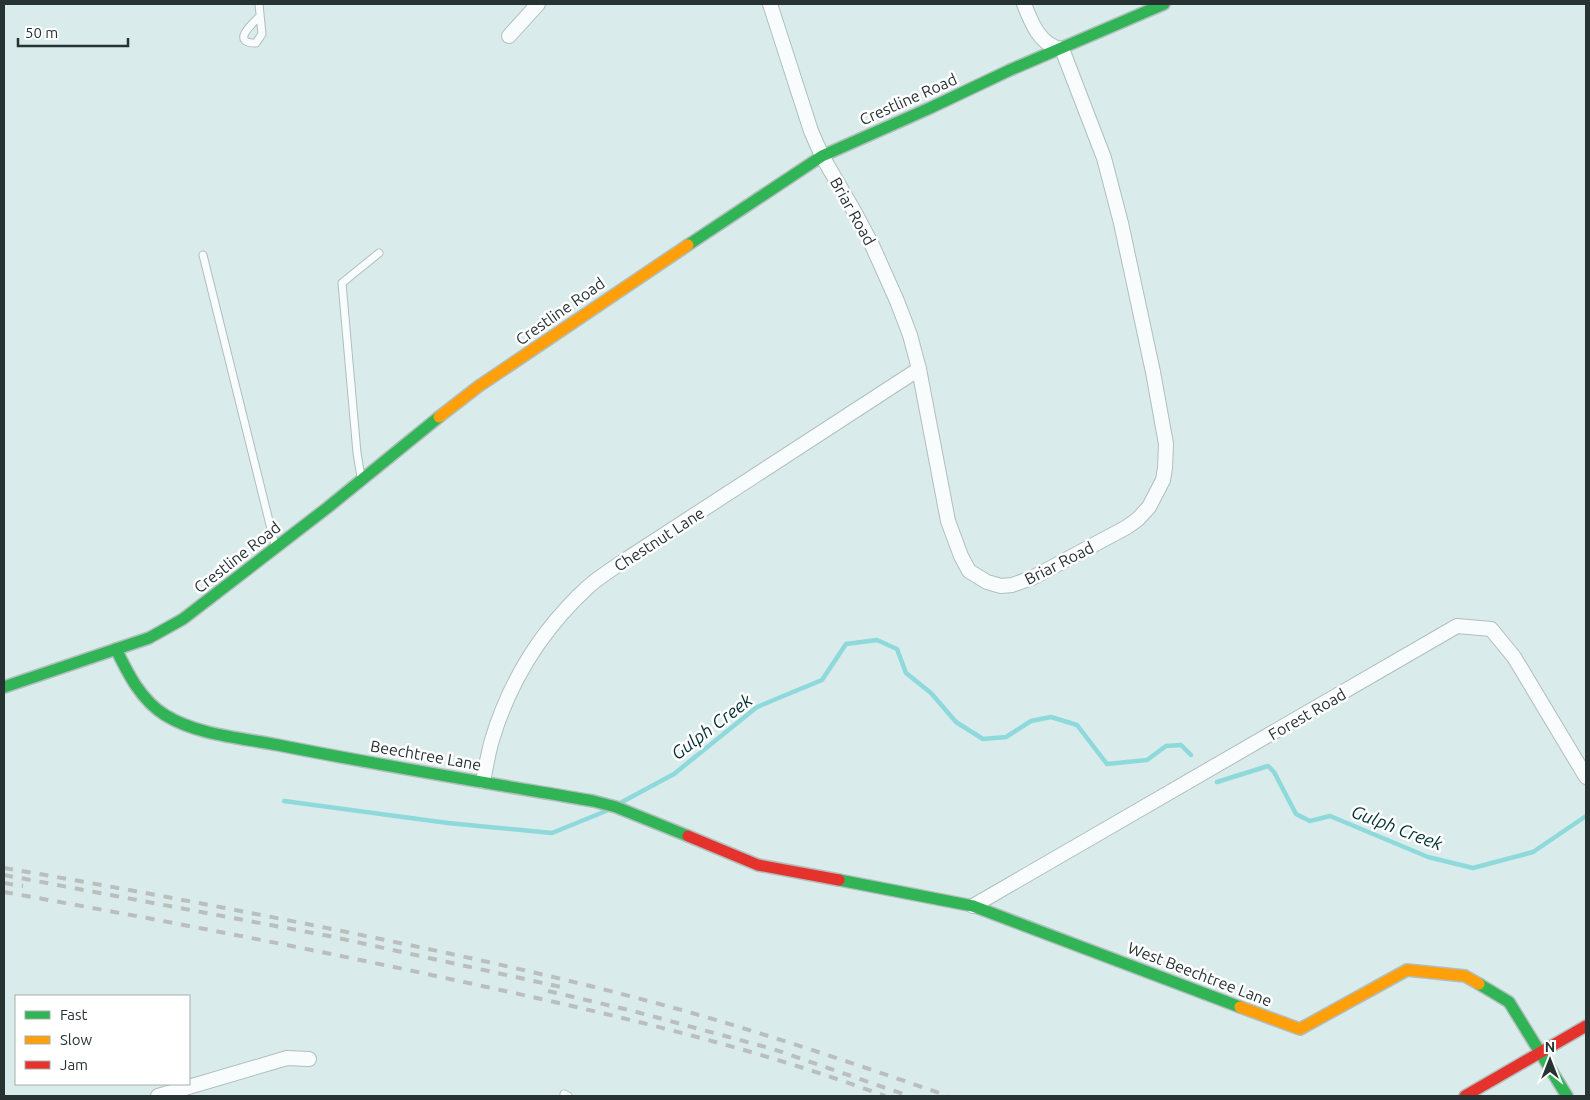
<svg xmlns="http://www.w3.org/2000/svg" width="1590" height="1100" font-family="Ubuntu,sans-serif">
	<style>
		.lines { fill: none; stroke-linecap: round; stroke-linejoin: round }
		.stream { stroke: #8ed9db; stroke-width: 4.5 }
		.lane-casing { stroke: #b1bebe; stroke-width: 9 }
		.street-casing { stroke: #b1bebe; stroke-width: 16 }
		.fast-casing { stroke: #b1bebe; stroke-width: 14 }
		.slow-casing { stroke: #b1bebe; stroke-width: 14 }
		.jam-casing { stroke: #b1bebe; stroke-width: 14 }
		.lane { stroke: #f9fcfc; stroke-width: 7 }
		.street { stroke: #f9fcfc; stroke-width: 14 }
		.fast { stroke: #30b455; stroke-width: 11 }
		.slow { stroke: #ff9f0a; stroke-width: 11 }
		.jam { stroke: #e5322d; stroke-width: 11 }
		.rail { stroke: #babebe; stroke-width: 4; stroke-dasharray: 9 9; stroke-linecap: butt }
		.labels { text-anchor: middle; stroke-width: 5; stroke-linejoin: round; paint-order: stroke }
		.street-label { font-size: 16px; fill: #273333; stroke: #fff }
		.water-label { font-size: 18px; font-style: italic; fill: #003032; stroke: #fff }
	</style>
	<rect width="100%" height="100%" fill="#d9ebeb"/>
	<g class="lines">
		<g class="stream">
			<path d="M 1217,782 L 1268,766 L 1274,772 L 1296,814 L 1310,821 L 1330,816 L 1428,857 L 1473,868 L 1533,852 L 1586,816"/>
			<path d="M 284,801 L 448,823 L 552,833 L 606,811"/>
			<path d="M 622,802 L 674,774 L 757,707 L 822,680 L 846,644 L 877,640 L 897,649 L 906,673 L 931,693 L 956,722 L 983,739 L 1006,737 L 1031,721 L 1051,717 L 1077,725 L 1107,764 L 1147,760 L 1166,746 L 1181,745 L 1191,755"/>
		</g>
		<defs>
			<g id="lane">
				<path d="M 259,4 L 262,34 L 256,43 C 230,43 252,24 260,16"/>
				<path d="M 203,255 L 275,545"/>
				<path d="M 361,477 L 357,453 L 342,283 L 379,253"/>
				<path d="M 564,1094 L 568,1096"/>
			</g>
			<g id="street">
				<path d="M 770,4 L 811,131 L 822,156 L 854,211 L 872,245 L 897,301 L 910,335 L 919,369 L 948,521 L 961,556 L 969,571 L 987,582 L 1001,586 L 1012,585 L 1032,578 L 1127,527 L 1138,519 L 1149,507 L 1163,480 L 1165,468 L 1166,444 L 1153,372 L 1121,223 L 1104,158 L 1062,49 C 1040,46 1031,22 1024,4"/>
				<path d="M 509,36 L 538,4"/>
				<path d="M 483,781 C 486,768 488,753 492,740 C 510,680 543,628 589,586 C 602,575 618,565 633,555 L 919,369"/>
				<path d="M 973,906 L 1457,626 L 1491,629 L 1514,657 L 1586,777"/>
				<path d="M 158,1096 L 287,1058 L 309,1059"/>
			</g>
			<g id="fast">
				<path d="M 688,245 L 822,156 L 930,108 L 1010,70 L 1164,4"/>
				<path d="M 116,649 C 128,674 141,700 165,715 C 197,735 242,738 278,745 C 383,766 488,783 593,801 L 616,807 L 688,836"/>
				<path d="M 4,687 L 149,638 L 183,619 L 327,508 L 439,417"/>
				<path d="M 839,880 L 973,906 L 1240,1007"/>
				<path d="M 1479,984 L 1509,1002 L 1567,1096"/>
			</g>
			<g id="slow">
				<path d="M 439,417 L 479,386 L 688,245"/>
				<path d="M 1240,1007 L 1300,1029 L 1407,970 L 1465,976 L 1479,984"/>
			</g>
			<g id="jam">
				<path d="M 688,836 L 758,865 L 839,880"/>
				<path d="M 1465,1096 L 1586,1026"/>
			</g>
		</defs>
		<use href="#lane" class="lane-casing"/>
		<use href="#street" class="street-casing"/>
		<use href="#fast" class="fast-casing"/>
		<use href="#slow" class="slow-casing"/>
		<use href="#jam" class="jam-casing"/>
		<use href="#lane" class="lane"/>
		<use href="#street" class="street"/>
		<use href="#fast" class="fast"/>
		<use href="#slow" class="slow"/>
		<use href="#jam" class="jam"/>
		<g class="rail">
			<path d="M 4,868 C 105,885 206,904 307,924 C 436,950 565,977 692,1013 C 779,1038 864,1067 948,1096"/>
			<path d="M 4,875 L 329,936 L 561,987"/>
			<path d="M 4,883 L 23,886"/>
			<path d="M 4,892 C 156,919 308,948 459,981 C 603,1012 747,1045 885,1096"/>
			<path d="M 548,991 L 633,1011 L 773,1049 L 909,1096"/>
		</g>
	</g>
	<g class="labels">
		<g class="street-label">
			<text transform="translate(908 99) rotate(-24)" y="6">Crestline Road</text>
			<text transform="translate(853 211) rotate(61)" y="6">Briar Road</text>
			<text transform="translate(560 311) rotate(-35)" y="6">Crestline Road</text>
			<text transform="translate(659 539) rotate(-33)" y="6">Chestnut Lane</text>
			<text transform="translate(237 557) rotate(-38)" y="6">Crestline Road</text>
			<text transform="translate(1059 563) rotate(-27)" y="6">Briar Road</text>
			<text transform="translate(1307 714) rotate(-30)" y="6">Forest Road</text>
			<text transform="translate(426 755) rotate(10)" y="6">Beechtree Lane</text>
			<text transform="translate(1200 974) rotate(21)" y="6">West Beechtree Lane</text>
		</g>
		<g class="water-label">
			<text transform="translate(712 727) rotate(-37)" y="6">Gulph Creek</text>
			<text transform="translate(1397 828) rotate(21)" y="6">Gulph Creek</text>
		</g>
	</g>
	<rect width="1590" height="1100" fill="none" stroke="#273333" stroke-width="10"/>
	<rect x="15" y="995" width="175" height="90" fill="#ffffff" stroke="#a9adad"/>
	<rect x="25" y="1011" width="25" height="8" fill="#30b455" stroke="#a9adad"/>
	<text x="60" y="1020" font-size="15" fill="#273333">Fast</text>
	<rect x="25" y="1036" width="25" height="8" fill="#ff9f0a" stroke="#a9adad"/>
	<text x="60" y="1045" font-size="15" fill="#273333">Slow</text>
	<rect x="25" y="1061" width="25" height="8" fill="#e5322d" stroke="#a9adad"/>
	<text x="60" y="1070" font-size="15" fill="#273333">Jam</text>
	<g transform="translate(1550 1060)" stroke="#ffffff" stroke-width="4" paint-order="stroke">
	<path d="M0-4L9 19L0 12L-9 19Z" fill="#273333"/>
	<text y="-8" font-size="14" font-weight="bold" text-anchor="middle" fill="#273333">N</text>
	</g>
	<path d="M18 38v8h110v-8" fill="none" stroke="#273333" stroke-width="2.5"/>
	<text x="25" y="38" font-size="15" fill="#273333" stroke="#ffffff" stroke-width="4" paint-order="stroke">50 m</text>
</svg>
